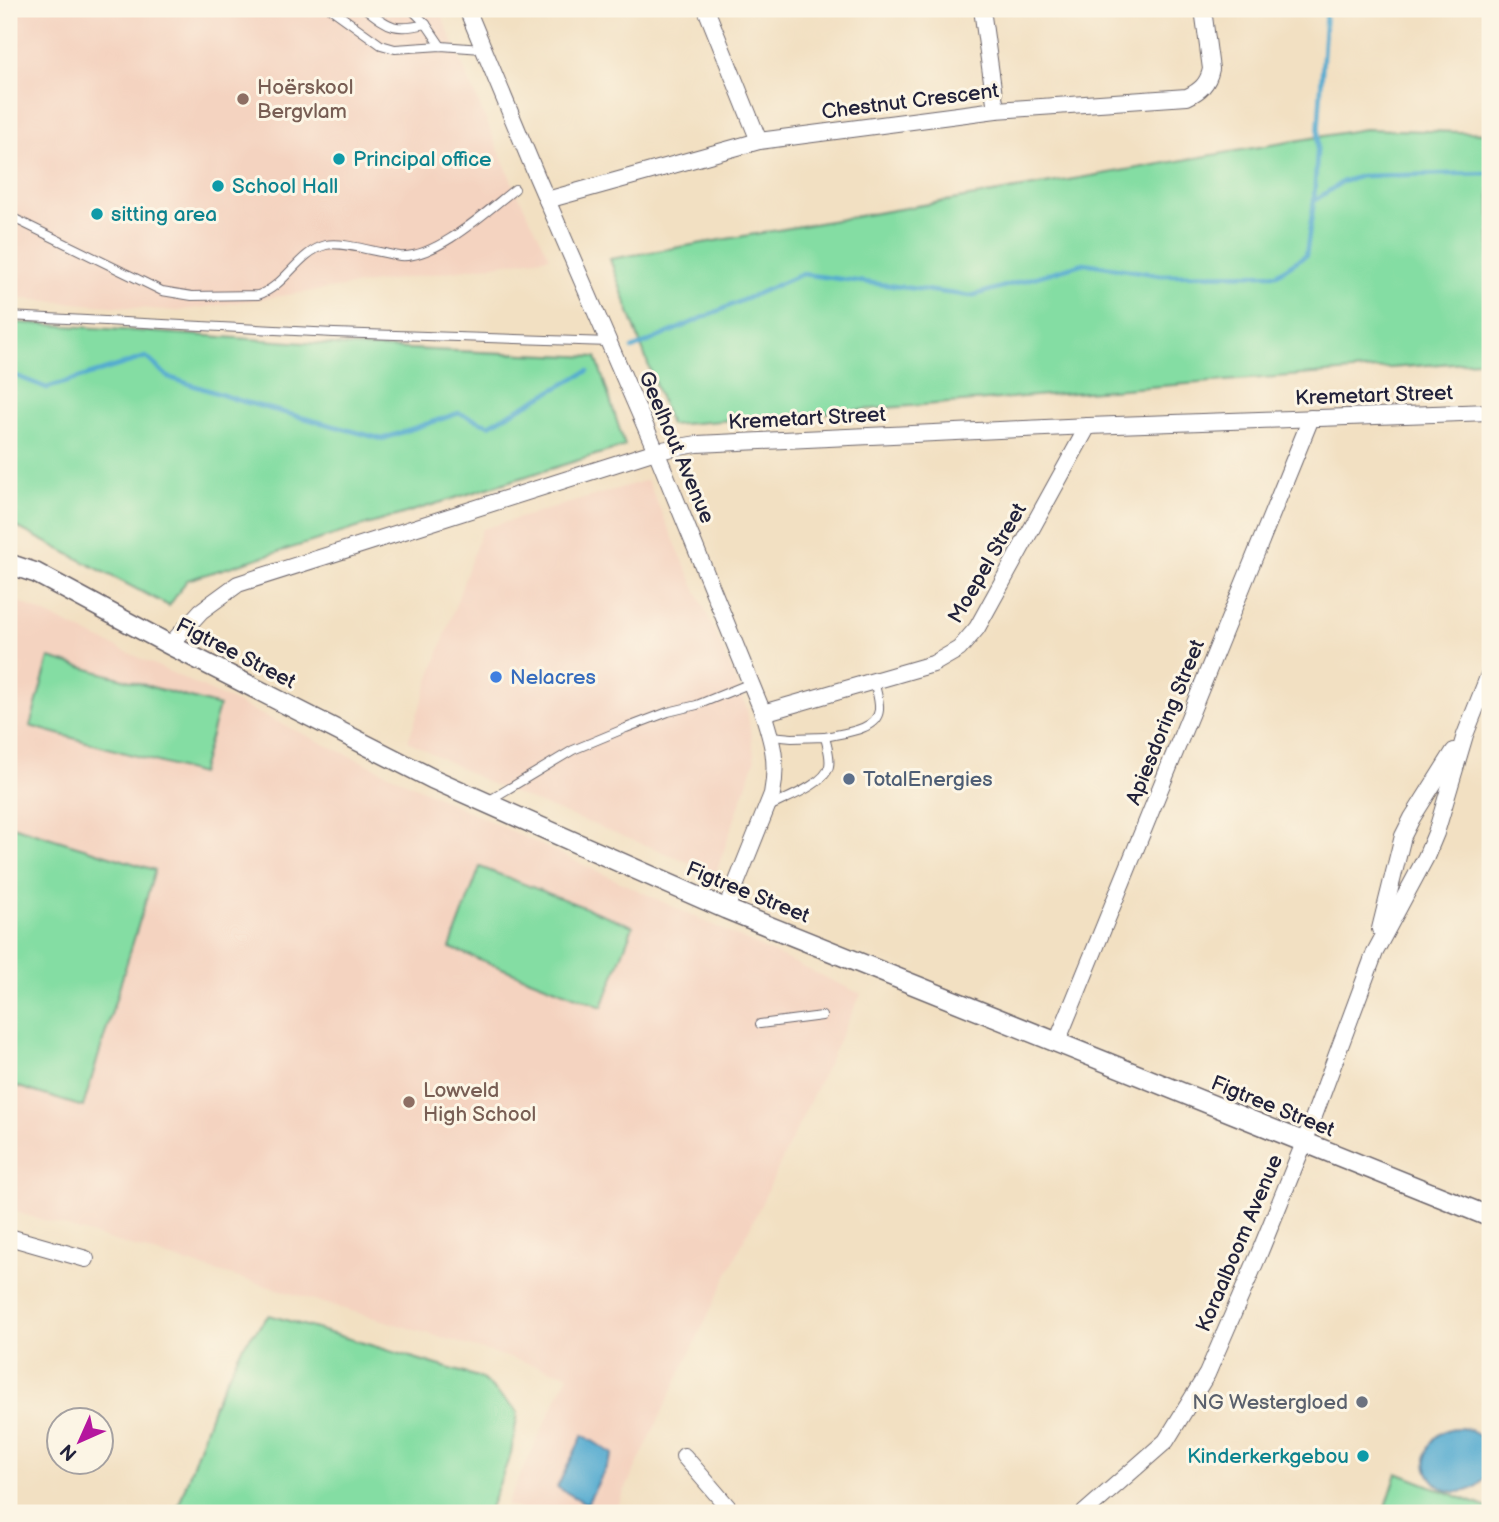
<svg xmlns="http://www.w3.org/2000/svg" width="1499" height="1522" font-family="'Balsamiq Sans',sans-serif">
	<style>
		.built { fill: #f4d3c0 }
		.green { fill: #84dda3; stroke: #53806f; stroke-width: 2 }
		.water { fill: #53aad0; stroke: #3a6686; stroke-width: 2 }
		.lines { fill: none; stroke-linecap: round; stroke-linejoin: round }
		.stream { stroke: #53aad0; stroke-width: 4.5 }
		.service-casing { stroke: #6b646a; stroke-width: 10 }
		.minor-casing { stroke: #6b646a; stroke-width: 18 }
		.tertiary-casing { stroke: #6b646a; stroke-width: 22 }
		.service { stroke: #fff; stroke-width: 8 }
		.minor { stroke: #fff; stroke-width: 16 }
		.tertiary { stroke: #fff; stroke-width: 19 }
		.education-dot { fill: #8d6e63; stroke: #fcf5e5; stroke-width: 2.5 }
		.culture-dot { fill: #0f9aa8; stroke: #fcf5e5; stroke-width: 2.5 }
		.shop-dot { fill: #3f7fe0; stroke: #fcf5e5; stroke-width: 2.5 }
		.service-dot { fill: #5c6f8a; stroke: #fcf5e5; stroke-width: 2.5 }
		.worship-dot { fill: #6b7280; stroke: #fcf5e5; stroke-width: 2.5 }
		.labels { text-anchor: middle; stroke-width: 6; stroke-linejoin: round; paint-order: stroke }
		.education-label { font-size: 21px; fill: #785e54; stroke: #fcf5e5; text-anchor: start }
		.street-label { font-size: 21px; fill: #22223b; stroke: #fcf5e5 }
		.culture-label { font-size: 21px; fill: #0d838f; stroke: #fcf5e5; text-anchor: start }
		.shop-label { font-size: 21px; fill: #366cbe; stroke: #fcf5e5; text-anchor: start }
		.service-label { font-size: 21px; fill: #4e5e75; stroke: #fcf5e5; text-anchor: start }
		.worship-label { font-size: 21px; fill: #5b616d; stroke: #fcf5e5; text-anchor: end }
	</style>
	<rect width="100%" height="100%" fill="#fcf5e5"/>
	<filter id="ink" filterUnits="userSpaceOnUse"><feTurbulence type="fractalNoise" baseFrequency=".0143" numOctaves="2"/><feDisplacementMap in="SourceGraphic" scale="14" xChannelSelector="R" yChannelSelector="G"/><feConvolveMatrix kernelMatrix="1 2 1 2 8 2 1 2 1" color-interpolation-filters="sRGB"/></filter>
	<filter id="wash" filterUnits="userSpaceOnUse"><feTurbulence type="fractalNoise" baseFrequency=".00686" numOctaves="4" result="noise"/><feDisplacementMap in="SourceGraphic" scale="28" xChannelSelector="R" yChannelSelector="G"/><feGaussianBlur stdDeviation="1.57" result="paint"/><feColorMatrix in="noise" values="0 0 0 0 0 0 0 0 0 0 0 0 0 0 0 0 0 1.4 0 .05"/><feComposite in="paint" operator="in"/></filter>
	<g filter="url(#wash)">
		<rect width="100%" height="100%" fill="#f2e0c2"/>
		<g class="built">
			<path d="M 9,9 L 439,9 L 515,189 L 550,257 L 177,311 L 9,298 Z"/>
			<path d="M 647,480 L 732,670 L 747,709 L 755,760 L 716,873 L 493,785 L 408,741 L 482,529 Z"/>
			<path d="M 9,597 L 861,994 L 614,1513 L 531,1513 L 506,1505 L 568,1375 L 9,1210 Z"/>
		</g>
		<g class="green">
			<path d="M 1364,129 L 1490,133 L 1490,360 L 670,425 L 610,259 Z"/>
			<path d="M 9,322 L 363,347 L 596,357 L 625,446 L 187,580 L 169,606 L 9,523 Z"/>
			<path d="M 49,658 L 219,706 L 200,774 L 30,726 Z"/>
			<path d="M 9,825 L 155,870 L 83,1107 L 9,1084 Z"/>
			<path d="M 480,867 L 633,926 L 602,1007 L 450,948 Z"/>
			<path d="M 269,1315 L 481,1378 L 518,1412 L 511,1453 L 488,1513 L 176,1513 L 215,1402 L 242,1347 Z"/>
			<path d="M 1397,1473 L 1490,1509 L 1490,1513 L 1384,1513 Z"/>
		</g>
		<g class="water">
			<circle cx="1458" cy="1460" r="32"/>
			<path d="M 583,1435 L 613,1454 L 587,1504 L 557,1487 Z"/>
		</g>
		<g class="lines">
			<g class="stream">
				<path d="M 1314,200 L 1326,9"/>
				<path d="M 632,349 L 802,274 L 971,296 L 1084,263 L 1160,275 L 1277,274 L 1306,255 L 1314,201 L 1342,182 L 1361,176 L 1490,173"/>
				<path d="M 9,373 L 47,388 L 146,357 L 168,377 L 241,401 L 382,439 L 459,413 L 489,425 L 588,371"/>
			</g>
		</g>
	</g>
	<g filter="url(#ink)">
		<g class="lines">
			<defs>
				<g id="service">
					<path d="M 331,9 L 381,45 L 395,49 L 441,46 L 482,49"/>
					<path d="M 366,9 C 390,28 396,31 426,24"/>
					<path d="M 411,9 L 426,24 L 441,46"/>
					<path d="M 9,216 L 162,291 L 192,296 L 258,295 C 286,286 298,252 326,245 C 342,241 382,254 400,256 C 436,259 488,210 515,189"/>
					<path d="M 9,316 L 334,333 L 610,342"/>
					<path d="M 825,737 C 841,733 877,731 879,710 C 880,701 876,690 874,681"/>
					<path d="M 488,801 L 573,750 L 626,728 L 668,712 L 697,705 L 751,683"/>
					<path d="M 769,807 C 784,799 826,784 829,766 C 831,757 827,746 825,737 L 792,738 L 771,736"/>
					<path d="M 760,1024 L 822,1016"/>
				</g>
				<g id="minor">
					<path d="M 467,9 L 537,177 L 656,451 L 763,713 C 773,744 778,762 772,794 L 726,909"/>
					<path d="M 706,9 L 759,141"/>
					<path d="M 982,9 L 996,110"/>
					<path d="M 547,200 L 759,141 L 996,110 L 1187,97 C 1200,91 1208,84 1211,69 L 1203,9"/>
					<path d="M 170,645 L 201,611 L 238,584 L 656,451 L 697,444 L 1088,426 L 1490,412"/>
					<path d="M 763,713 L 933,664 L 959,649 L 977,628 L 1088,426"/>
					<path d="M 1380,929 L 1403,836 L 1412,818 L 1454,751"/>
					<path d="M 1057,1042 L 1311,418"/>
					<path d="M 9,1237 L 86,1259"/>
					<path d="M 684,1456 L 733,1513"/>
					<path d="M 1084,1513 L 1166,1441 L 1207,1374 L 1259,1254 L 1304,1143 L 1375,952 L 1426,857 L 1436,833 L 1465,735 L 1490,672"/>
				</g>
				<path id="tertiary" d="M 9,564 L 36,573 L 170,645 L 433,779 L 583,846 L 726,909 L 1490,1217"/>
			</defs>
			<use href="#service" class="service-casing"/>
			<use href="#minor" class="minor-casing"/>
			<use href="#tertiary" class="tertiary-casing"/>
			<use href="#service" class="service"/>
			<use href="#minor" class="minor"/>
			<use href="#tertiary" class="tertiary"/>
		</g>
	</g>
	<g class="education-dot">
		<circle cx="243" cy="99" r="7"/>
		<circle cx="409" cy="1102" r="7"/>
	</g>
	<g class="culture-dot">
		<circle cx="339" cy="159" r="7"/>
		<circle cx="218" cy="186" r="7"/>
		<circle cx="97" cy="214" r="7"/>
		<circle cx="1363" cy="1456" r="7"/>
	</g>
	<circle class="shop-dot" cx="496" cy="677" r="7"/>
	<circle class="service-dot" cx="849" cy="779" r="7"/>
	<circle class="worship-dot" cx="1362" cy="1402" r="7"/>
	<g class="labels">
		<g class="education-label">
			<text x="257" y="94">Hoërskool<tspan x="257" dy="24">Bergvlam</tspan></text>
			<text x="423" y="1097">Lowveld<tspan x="423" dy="24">High School</tspan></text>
		</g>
		<g class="street-label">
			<text transform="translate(910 101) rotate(-7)" y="7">Chestnut Crescent</text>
			<text transform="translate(1374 395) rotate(-2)" y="7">Kremetart Street</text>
			<text transform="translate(807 418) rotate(-3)" y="7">Kremetart Street</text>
			<text transform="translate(677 447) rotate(67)" y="7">Geelhout Avenue</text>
			<text transform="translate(987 563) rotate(-60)" y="7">Moepel Street</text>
			<text transform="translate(236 653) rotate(27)" y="7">Figtree Street</text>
			<text transform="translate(1165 722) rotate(-68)" y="7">Apiesdoring Street</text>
			<text transform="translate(748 892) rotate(22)" y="7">Figtree Street</text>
			<text transform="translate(1273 1106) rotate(22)" y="7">Figtree Street</text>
			<text transform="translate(1239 1243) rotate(-67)" y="7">Koraalboom Avenue</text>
		</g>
		<g class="culture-label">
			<text x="353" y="166">Principal office</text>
			<text x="232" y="193">School Hall</text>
			<text x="111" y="221">sitting area</text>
			<text x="1349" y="1463" text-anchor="end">Kinderkerkgebou</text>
		</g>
		<g class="shop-label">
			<text x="510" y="684">Nelacres</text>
		</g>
		<g class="service-label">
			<text x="863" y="786">TotalEnergies</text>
		</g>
		<g class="worship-label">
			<text x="1348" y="1409">NG Westergloed</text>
		</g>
	</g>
	<rect width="1499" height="1522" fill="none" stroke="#fcf5e5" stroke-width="35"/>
	<g transform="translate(80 1441) rotate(225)"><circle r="33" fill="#fcf5e5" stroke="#a5a1a1" stroke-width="2"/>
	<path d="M0-5L12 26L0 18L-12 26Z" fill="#b5179e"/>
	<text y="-10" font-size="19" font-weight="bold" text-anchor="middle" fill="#22223b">N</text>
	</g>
</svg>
